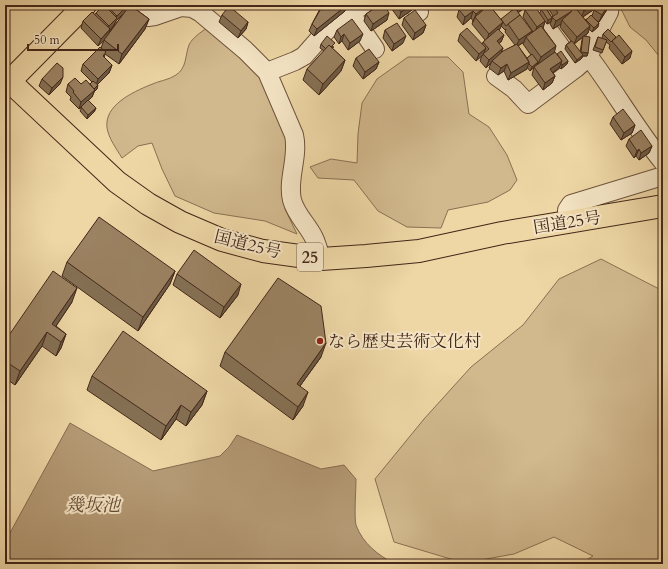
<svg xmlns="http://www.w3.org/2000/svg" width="668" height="569" font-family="Cardo,'Noto Serif JP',serif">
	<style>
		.green { fill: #d1b88d; stroke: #8a7053 }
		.water { fill: #b49a75; stroke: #866c50 }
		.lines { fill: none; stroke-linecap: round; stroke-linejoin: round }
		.minor-casing { stroke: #6d533c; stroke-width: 20 }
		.major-casing { stroke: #422719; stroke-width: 24 }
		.highway-casing { stroke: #422719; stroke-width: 24 }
		.minor { stroke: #f4e4c4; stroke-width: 18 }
		.major { stroke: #eed6a5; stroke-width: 22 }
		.highway { stroke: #eed6a5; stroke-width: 22 }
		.wall { fill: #857054; stroke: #422719; fill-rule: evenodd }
		.shaded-wall { fill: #6c5b45; stroke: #422719 }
		.building { fill: #9b8262; stroke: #422719 }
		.poi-dot { fill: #8f2418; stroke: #f4e4c4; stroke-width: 1.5 }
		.labels { text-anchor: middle; stroke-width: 4; stroke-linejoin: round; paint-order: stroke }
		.shield { fill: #f4e4c4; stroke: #77604c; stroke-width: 1 }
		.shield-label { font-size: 16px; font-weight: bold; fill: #422719 }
		.street-label { font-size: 17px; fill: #422719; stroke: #f4e4c4 }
		.poi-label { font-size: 17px; fill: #422719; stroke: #f4e4c4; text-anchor: start }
		.water-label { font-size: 18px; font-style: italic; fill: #644a35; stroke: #f4e4c4 }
	</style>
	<rect width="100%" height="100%" fill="#eed6a5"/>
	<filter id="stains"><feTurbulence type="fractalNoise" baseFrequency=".005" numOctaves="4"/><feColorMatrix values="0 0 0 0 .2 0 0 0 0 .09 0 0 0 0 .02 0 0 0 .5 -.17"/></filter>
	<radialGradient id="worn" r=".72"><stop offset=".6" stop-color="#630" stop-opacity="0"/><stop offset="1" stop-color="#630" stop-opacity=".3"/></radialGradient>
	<g class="green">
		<path d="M 619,5 L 663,5 L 663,61 L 646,40 L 630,27 Z"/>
		<path d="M 207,28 L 258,68 L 284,129 L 290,151 L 286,174 L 285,209 L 297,234 L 265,221 L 214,213 L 175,196 L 162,169 L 152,143 L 138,146 L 122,158 C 116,148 109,139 107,128 C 104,105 133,92 150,85 C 158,81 169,80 176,75 C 187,68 185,55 189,45 C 192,38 201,32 207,28 Z"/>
		<path d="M 408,57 L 448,57 L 463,72 L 469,114 L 489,127 L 507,155 L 517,180 L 510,190 L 488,202 L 448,210 L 441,228 L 407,227 L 378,211 L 354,180 L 318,178 L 310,167 L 331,159 L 357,163 L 358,134 L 362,103 L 377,79 Z"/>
		<path d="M 601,259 L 663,291 L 663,564 L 579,564 L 593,556 L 554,537 L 514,554 L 464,563 L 394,542 L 375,479 L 424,419 L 471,367 L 523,325 L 559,279 Z"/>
	</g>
	<path class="water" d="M 70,423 L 153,471 L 220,456 L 229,447 L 237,435 L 321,469 L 344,465 L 356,479 C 356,489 354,517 356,525 C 363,544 378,555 395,564 L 5,564 L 5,542 Z"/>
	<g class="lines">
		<defs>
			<g id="minor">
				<path d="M 132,5 L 140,14 L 148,17 L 155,16 L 181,7 L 192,8 L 201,13 L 245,50 L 267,72 L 294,135 C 299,157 287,179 292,200 C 296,215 308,225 314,238 C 317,244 319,252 321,259"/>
				<path d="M 345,5 L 375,49"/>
				<path d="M 413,5 L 419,12"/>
				<path d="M 533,5 L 550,32 L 576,68 L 589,57 L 595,39 L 609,12 L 610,5"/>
				<path d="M 589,57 C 615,91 636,129 663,162"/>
				<path d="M 267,72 L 295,61 L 304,56 L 327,30 L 363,5"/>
				<path d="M 496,76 L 514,89 L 528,104 L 576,68"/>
				<path d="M 568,222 L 567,210 L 571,204 L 663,176"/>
			</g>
			<path id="major" d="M 5,86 L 85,5"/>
			<path id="highway" d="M 5,77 L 117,182 L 148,204 L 180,222 L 222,240 L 263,251 L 321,259 L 366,256 L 419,251 L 502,233 L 663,206"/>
		</defs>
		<use href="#minor" class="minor-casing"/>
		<use href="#major" class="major-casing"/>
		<use href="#highway" class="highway-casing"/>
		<use href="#minor" class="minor"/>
		<use href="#major" class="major"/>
		<use href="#highway" class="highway"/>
	</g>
	<g class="wall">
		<path d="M 104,5 L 130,5 L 149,19 L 145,29 L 119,64 L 105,54 L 104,58 L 112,65 L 109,73 L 97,85 L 97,89 L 94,92 L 92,97 L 88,101 L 96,108 L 94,112 L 87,119 L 80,111 L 82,107 L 79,109 L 70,100 L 71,97 L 66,92 L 68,84 L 90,84 L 92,82 L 81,71 L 83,64 L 101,48 L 104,40 L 98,46 L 81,28 L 83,21 L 95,14 ZM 125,12 L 108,34 L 110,30 L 114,25 L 116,21 Z"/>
		<path d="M 322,5 L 345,11 L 314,36 L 309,31 L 312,24 Z"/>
		<path d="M 373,5 L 384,5 L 387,20 L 371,31 L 364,21 L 366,14 L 371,11 Z"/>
		<path d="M 389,5 L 413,5 L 412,10 L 399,19 Z"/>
		<path d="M 465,5 L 490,5 L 490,6 L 501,20 L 514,9 L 512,8 L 509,9 L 507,5 L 528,5 L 527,6 L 518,13 L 531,33 L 533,32 L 523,17 L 525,10 L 540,13 L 541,9 L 551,22 L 547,24 L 545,21 L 543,28 L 556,46 L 537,65 L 557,54 L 568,61 L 567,64 L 561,69 L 559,67 L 559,68 L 553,73 L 555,76 L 552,83 L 543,90 L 532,75 L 534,67 L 530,71 L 527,67 L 527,69 L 508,80 L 504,71 L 498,75 L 489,68 L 491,63 L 486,68 L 480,61 L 482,55 L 476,61 L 458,41 L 460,34 L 482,44 L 483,42 L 485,40 L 472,24 L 473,21 L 471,18 L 463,25 L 457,17 L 459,10 ZM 501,26 L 505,30 L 506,29 L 505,32 L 515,45 L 501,53 L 503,48 L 499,44 L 501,42 L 504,35 L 499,30 ZM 524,42 L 523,44 L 531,55 L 527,58 L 518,46 Z"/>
		<path d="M 546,5 L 595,5 L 593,10 L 583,17 L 585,20 L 592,16 L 594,10 L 608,8 L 599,22 L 596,20 L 598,27 L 592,32 L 589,29 L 588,33 L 584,36 L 588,53 L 587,56 L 583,56 L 581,59 L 575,63 L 565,49 L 566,45 L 571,41 L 560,27 L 561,24 L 553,29 L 550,24 L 553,16 ZM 583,37 L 582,40 L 580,52 L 574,44 Z"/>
		<path d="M 222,15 L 248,22 L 246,29 L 238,38 L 219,22 Z"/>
		<path d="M 404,18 L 426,25 L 423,33 L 413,40 L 402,25 Z"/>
		<path d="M 608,29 L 630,58 L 622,64 L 609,48 L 610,45 L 606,42 L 602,53 L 593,50 L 598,37 L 603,39 L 602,38 L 603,34 Z"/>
		<path d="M 337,30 L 360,41 L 348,50 L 342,41 L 339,44 L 334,37 Z"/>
		<path d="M 385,30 L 403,43 L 392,51 L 383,38 Z"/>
		<path d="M 321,44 L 334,47 L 332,48 L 345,60 L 341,71 L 319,95 L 303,80 L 307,69 L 324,51 L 320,48 Z"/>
		<path d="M 356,58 L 379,62 L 376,69 L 363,79 L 353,66 Z"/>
		<path d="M 42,79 L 60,84 L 49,95 L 39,86 Z"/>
		<path d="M 613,117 L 635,125 L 632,133 L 621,140 L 610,124 Z"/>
		<path d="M 629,139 L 652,146 L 649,153 L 639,160 L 636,156 L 634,158 L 626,146 Z"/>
		<path d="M 67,262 L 175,271 L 170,284 L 138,331 L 62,276 Z"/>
		<path d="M 177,274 L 238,295 L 220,318 L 173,285 Z"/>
		<path d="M 72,302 L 56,326 L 66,334 L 61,348 L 56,356 L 42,346 L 15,385 L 5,378 L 5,341 Z"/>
		<path d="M 225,352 L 321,357 L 300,386 L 303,406 L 293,420 L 220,366 Z"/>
		<path d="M 92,376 L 207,391 L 202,405 L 186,426 L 176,419 L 161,440 L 87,390 Z"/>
	</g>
	<g class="shaded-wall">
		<path d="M 128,5 L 130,5 L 129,8 L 116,21 L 114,25 L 110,30 L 108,37 L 98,46 L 101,39 L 107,33 L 109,26 L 115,20 L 117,16 Z"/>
		<path d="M 347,5 L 348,5 L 345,11 L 314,36 L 317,29 Z"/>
		<path d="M 411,5 L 413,5 L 412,10 L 399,19 L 401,12 Z"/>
		<path d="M 488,5 L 490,5 L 488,10 L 475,17 L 473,22 L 476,14 Z"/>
		<path d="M 511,5 L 513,5 L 512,8 L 509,9 Z"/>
		<path d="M 521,5 L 528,5 L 527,6 L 516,14 L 519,6 Z"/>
		<path d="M 592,5 L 595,5 L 593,10 L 581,18 L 584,11 Z"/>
		<path d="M 608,5 L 609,5 L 608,8 L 599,22 L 602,15 Z"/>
		<path d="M 473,11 L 471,18 L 463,25 L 465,17 Z"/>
		<path d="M 572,11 L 562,20 L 561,24 L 553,29 L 556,21 Z"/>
		<path d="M 389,13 L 387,20 L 371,31 L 373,24 Z"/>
		<path d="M 552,18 L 551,22 L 547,24 L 548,20 Z"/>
		<path d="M 149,19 L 145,29 L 119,64 L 122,54 Z"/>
		<path d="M 545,21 L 543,28 L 534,34 L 537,27 Z"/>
		<path d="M 248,22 L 246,29 L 238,38 L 241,31 Z"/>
		<path d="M 503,22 L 500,29 L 486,41 L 489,34 Z"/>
		<path d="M 599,23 L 598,27 L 592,32 L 594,28 Z"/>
		<path d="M 426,25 L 423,33 L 413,40 L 415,33 Z"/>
		<path d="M 590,26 L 588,33 L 574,44 L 577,37 Z"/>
		<path d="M 532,31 L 529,38 L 526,37 L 524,42 L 516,47 L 519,40 Z"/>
		<path d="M 344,34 L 342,41 L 339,44 L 341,37 Z"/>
		<path d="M 363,34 L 360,41 L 348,50 L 350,43 Z"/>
		<path d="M 504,35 L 501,42 L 494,48 L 497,41 Z"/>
		<path d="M 406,36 L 403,43 L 392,51 L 394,44 Z"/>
		<path d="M 556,46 L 554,54 L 538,64 L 541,57 Z"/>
		<path d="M 486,48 L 483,55 L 476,61 L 479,54 Z"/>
		<path d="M 503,48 L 500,55 L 492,61 L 491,63 L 486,68 L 489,60 Z"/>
		<path d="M 632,51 L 630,58 L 622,64 L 625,57 Z"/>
		<path d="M 581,52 L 588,53 L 587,56 L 583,56 L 581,59 L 575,63 Z"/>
		<path d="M 345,60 L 341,71 L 319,95 L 323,84 Z"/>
		<path d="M 562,61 L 559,68 L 548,76 L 550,69 Z"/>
		<path d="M 568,61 L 567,64 L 561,69 L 562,65 Z"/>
		<path d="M 379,62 L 376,69 L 363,79 L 365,72 Z"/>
		<path d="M 529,62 L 527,69 L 508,80 L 511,73 Z"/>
		<path d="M 538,62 L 537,65 L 530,71 L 532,67 Z"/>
		<path d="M 507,64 L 504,71 L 498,75 L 501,68 Z"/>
		<path d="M 112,65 L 109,73 L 96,86 L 98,79 Z"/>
		<path d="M 555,76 L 552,83 L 543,90 L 545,83 Z"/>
		<path d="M 63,77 L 60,84 L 49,95 L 52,88 Z"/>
		<path d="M 98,85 L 97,89 L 94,92 L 92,97 L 79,109 L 81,102 Z"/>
		<path d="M 96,108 L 94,112 L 87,119 L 88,115 Z"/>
		<path d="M 635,125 L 632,133 L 621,140 L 624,133 Z"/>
		<path d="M 652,146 L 649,153 L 639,160 L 641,153 Z"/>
		<path d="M 639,149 L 636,156 L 634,158 L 637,151 Z"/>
		<path d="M 175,271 L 170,284 L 138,331 L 143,317 Z"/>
		<path d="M 241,284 L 238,295 L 220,318 L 224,307 Z"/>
		<path d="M 77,288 L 72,302 L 50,335 L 52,324 Z"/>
		<path d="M 47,332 L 42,346 L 15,385 L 20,371 Z"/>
		<path d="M 66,334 L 61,348 L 56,356 L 61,342 Z"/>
		<path d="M 326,343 L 321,357 L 292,397 L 297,384 Z"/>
		<path d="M 207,391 L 202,405 L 186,426 L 191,412 Z"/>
		<path d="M 308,392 L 303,406 L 293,420 L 298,407 Z"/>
		<path d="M 181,405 L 176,419 L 161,440 L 166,426 Z"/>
	</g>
	<g class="building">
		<path d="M 104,5 L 117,18 L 109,26 L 96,13 Z"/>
		<path d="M 109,5 L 128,5 L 117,16 L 107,6 Z"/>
		<path d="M 130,5 L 149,19 L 122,54 L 104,40 Z"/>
		<path d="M 323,5 L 324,5 L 326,7 L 328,5 L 347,5 L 317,29 L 312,24 Z"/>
		<path d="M 373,5 L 384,5 L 389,13 L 373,24 L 366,14 L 375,8 Z"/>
		<path d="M 396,5 L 411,5 L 401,12 Z"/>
		<path d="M 465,5 L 488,5 L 476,14 L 473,11 L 465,17 L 459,10 Z"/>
		<path d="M 489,5 L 503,22 L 489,34 L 475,17 Z"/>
		<path d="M 533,5 L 534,5 L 545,21 L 537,27 L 525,10 Z"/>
		<path d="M 553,5 L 573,5 L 590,26 L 577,37 L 562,20 L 572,11 L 556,21 L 552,17 L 558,13 Z"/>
		<path d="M 579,5 L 592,5 L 584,11 Z"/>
		<path d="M 598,5 L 608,5 L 602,15 L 594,10 Z"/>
		<path d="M 229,6 L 248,22 L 241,31 L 222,15 Z"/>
		<path d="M 545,7 L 552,18 L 548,20 L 541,9 Z"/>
		<path d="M 515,8 L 520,15 L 506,26 L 501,19 Z"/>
		<path d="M 415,10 L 426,25 L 415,33 L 404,18 Z"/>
		<path d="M 92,12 L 110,29 L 101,39 L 83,21 Z"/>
		<path d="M 520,15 L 532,31 L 519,40 L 508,24 Z"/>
		<path d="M 591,15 L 599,23 L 594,28 L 586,20 Z"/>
		<path d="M 352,19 L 363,34 L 350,43 L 344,34 L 341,37 L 337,30 Z"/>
		<path d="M 397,23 L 406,36 L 394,44 L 385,30 Z"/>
		<path d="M 541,26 L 556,46 L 541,57 L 526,37 Z"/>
		<path d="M 467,28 L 486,48 L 479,54 L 460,34 Z"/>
		<path d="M 498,29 L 504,35 L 497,41 L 503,48 L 489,60 L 483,54 L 489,49 L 483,42 Z"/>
		<path d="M 608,29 L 616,37 L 611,42 L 603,34 Z"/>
		<path d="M 619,35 L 632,51 L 625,57 L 612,41 Z"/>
		<path d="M 327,36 L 335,43 L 331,47 L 329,45 L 326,49 L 321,44 Z"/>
		<path d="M 583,36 L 590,37 L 588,53 L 581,52 Z"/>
		<path d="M 598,37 L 607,40 L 603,50 L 595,47 Z"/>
		<path d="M 572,41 L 583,55 L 577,60 L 566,45 Z"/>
		<path d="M 517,44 L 529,62 L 511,73 L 507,64 L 501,68 L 492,61 L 503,51 Z"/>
		<path d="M 329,45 L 345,60 L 323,84 L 307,69 Z"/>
		<path d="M 100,47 L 106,52 L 103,56 L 112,65 L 98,79 L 83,64 Z"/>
		<path d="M 369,49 L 379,62 L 365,72 L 356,58 Z"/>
		<path d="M 561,51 L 568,61 L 562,65 L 561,63 L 562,61 L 557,54 Z"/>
		<path d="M 555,52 L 562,61 L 550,69 L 555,76 L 545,83 L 534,67 Z"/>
		<path d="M 532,54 L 538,62 L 532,67 L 529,64 L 529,62 L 527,58 Z"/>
		<path d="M 57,63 L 63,68 L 63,77 L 52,88 L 42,79 Z"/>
		<path d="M 75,78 L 81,84 L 86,80 L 95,90 L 81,102 L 73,92 L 74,91 L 68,84 Z"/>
		<path d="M 93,81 L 98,85 L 94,89 L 90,84 Z"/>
		<path d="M 88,100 L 96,108 L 88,115 L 81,107 Z"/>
		<path d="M 623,109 L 635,125 L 624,133 L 613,117 Z"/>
		<path d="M 641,130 L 652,146 L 641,153 L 639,149 L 637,151 L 629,139 Z"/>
		<path d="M 99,217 L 175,271 L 143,317 L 67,262 Z"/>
		<path d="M 194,250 L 241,284 L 224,307 L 177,274 Z"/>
		<path d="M 53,271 L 77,288 L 52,324 L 66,334 L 61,342 L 47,332 L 20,371 L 5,361 L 5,341 Z"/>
		<path d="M 278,278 L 321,306 L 326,343 L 297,384 L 308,392 L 298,407 L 225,352 Z"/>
		<path d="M 123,331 L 207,391 L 191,412 L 181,405 L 166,426 L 92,376 Z"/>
	</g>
	<circle class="poi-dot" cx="320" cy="341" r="4"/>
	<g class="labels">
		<rect class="shield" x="297" y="243" width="26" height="28" rx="3"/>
		<g class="shield-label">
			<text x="310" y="263">25</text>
		</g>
		<g class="street-label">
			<text transform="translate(567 222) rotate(-9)" y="6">国道25号</text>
			<text transform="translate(248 244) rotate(14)" y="6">国道25号</text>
		</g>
		<g class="poi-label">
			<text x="328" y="347">なら歴史芸術文化村</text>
		</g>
		<g class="water-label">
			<text x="93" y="511">幾坂池</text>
		</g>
	</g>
	<rect width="668" height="569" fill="none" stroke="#eed6a5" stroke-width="20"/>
	<rect x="6" y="6" width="656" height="557" fill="none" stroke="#422719" stroke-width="2"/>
	<rect x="10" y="10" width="648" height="549" fill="none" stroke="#422719"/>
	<path d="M28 44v6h90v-6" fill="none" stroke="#422719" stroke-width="2"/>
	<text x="34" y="44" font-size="12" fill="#422719" stroke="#f4e4c4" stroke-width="3" paint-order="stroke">50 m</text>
	<rect width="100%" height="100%" filter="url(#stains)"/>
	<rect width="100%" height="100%" fill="url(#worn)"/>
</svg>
